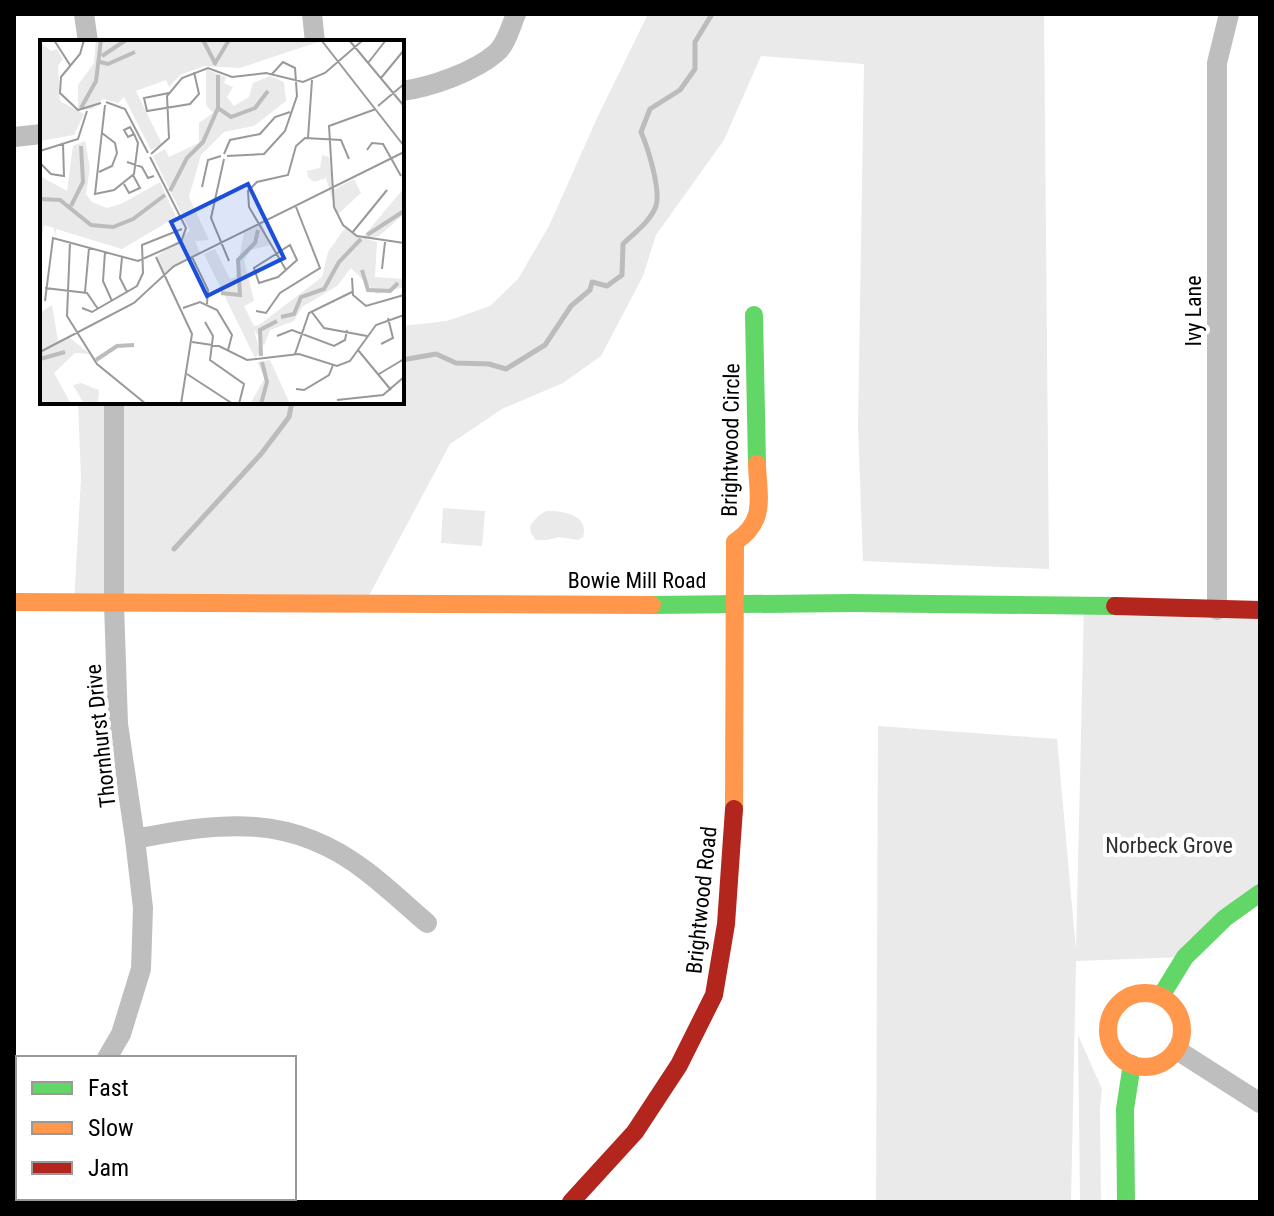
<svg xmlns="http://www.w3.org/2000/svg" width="1274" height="1216" font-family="'Roboto Condensed',sans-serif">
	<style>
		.green { fill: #eaeaea }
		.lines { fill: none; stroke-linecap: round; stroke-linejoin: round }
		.stream { stroke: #bcbcbc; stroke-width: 5 }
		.street { stroke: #bebebe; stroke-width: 20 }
		.fast { stroke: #63d668; stroke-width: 18 }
		.slow { stroke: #ff974d; stroke-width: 18 }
		.jam { stroke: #b3261e; stroke-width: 18 }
		.labels { text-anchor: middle; stroke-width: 8; stroke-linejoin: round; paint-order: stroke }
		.street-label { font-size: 22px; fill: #000; stroke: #fff }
		.park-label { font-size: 22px; fill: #303030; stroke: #fff }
		.inset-river { fill: none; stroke: #bcbcbc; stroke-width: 4 }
		.inset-road { fill: none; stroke: #999; stroke-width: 2 }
		.view { fill: #1d4ed8; fill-opacity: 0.15; stroke: #1d4ed8; stroke-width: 4 }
		.inset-edge { fill: none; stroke: #000; stroke-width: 4 }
	</style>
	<rect width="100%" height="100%" fill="#fff"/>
	<g class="green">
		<path d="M 648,14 L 1044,14 L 1049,569 L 863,561 L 858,427 L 864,64 L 761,56 L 724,140 L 656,235 L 643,276 L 601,356 L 563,383 L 502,409 L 450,444 L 365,603 L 74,604 L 81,478 L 78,402 L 402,402 L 402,326 L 447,321 L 490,306 L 518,279 L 549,226 L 598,116 Z"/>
		<path d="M 443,508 L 485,511 L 482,546 L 441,543 Z"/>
		<path d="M 546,511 C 562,510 590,515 583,537 L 578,540 L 559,537 L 547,540 L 536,540 L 531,533 L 530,526 L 538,516 Z"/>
		<path d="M 1084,605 L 1260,610 L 1260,893 L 1185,957 L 1076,961 L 1071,1202 L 876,1202 L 878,726 L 1057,739 L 1076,950 Z"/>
		<path d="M 1078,1035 L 1102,1089 L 1100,1109 L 1101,1202 L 1080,1202 Z"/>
	</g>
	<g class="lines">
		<g class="stream">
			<path d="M 402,360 L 436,354 L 456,363 L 489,364 L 506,369 L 545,345 L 571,306 L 590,290 L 592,282 L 607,286 L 622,275 L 623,244 C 634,233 650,222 656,206 C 661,190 648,148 641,132 L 650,109 L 680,90 L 695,69 L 695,42 L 712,14"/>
			<path d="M 174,549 L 261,454 L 289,417 L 292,402"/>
		</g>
		<g class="street">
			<path d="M 84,14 L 88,42"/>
			<path d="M 312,14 L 315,42"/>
			<path d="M 402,91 C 431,87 474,72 496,53 C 506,45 511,26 516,14"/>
			<path d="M 14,137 L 42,134"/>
			<path d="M 1217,610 L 1217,63 L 1229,14"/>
			<path d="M 135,839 C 222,822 291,813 366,871 C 387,887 407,906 427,923"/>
			<path d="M 1177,1050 L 1260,1103"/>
			<path d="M 107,1058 L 121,1034 L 141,969 L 143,908 L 135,839 L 118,724 L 114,604 L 114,402"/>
			<path d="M 14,1147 L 18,1145"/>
		</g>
		<g class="fast">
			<path d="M 754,315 L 757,464"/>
			<path d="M 652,605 L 851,603 L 1115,606"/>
			<path d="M 1161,996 L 1185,957 L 1225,918 L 1260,893"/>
			<path d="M 1126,1202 L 1125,1109 L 1132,1064"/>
		</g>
		<g class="slow">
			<path d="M 14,602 L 652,605"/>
			<path d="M 734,809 L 735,542 C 767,521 758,497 757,464"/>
			<circle cx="1145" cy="1030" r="37"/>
		</g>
		<g class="jam">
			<path d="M 1115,606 L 1260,610"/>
			<path d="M 571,1202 L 635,1132 L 679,1065 L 714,995 L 726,924 L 734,809"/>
		</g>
	</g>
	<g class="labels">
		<g class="street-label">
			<text transform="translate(1193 311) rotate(-90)" y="8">Ivy Lane</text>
			<text transform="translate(730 440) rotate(-89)" y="8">Brightwood Circle</text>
			<text x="637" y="588">Bowie Mill Road</text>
			<text transform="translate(100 736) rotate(-96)" y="8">Thornhurst Drive</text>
			<text transform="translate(701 900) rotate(-84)" y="8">Brightwood Road</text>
		</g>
		<g class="park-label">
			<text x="1169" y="853">Norbeck Grove</text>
		</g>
	</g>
	<g transform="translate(40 40)">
		<rect width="364" height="364" fill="#fff"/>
		<path d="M 56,0 L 281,0 L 281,1 L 200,28 L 164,26 L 140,35 L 129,47 L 126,40 L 96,51 L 122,104 L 111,110 L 84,57 L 78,63 L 63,59 L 52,69 L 38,70 L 38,45 L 54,23 ZM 0,2 L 11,11 L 17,9 L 23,19 L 18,26 L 20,61 L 44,74 L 34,95 L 0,101 ZM 166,29 L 186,37 L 184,43 L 193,47 L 187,57 L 194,66 L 209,57 L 213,43 L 230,36 L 244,42 L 246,61 L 214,86 L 184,92 L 161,115 L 149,157 L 169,200 L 155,201 L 160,213 L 125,233 L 116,217 L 150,191 L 113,116 L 125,109 L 129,117 L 159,103 L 159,83 L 173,73 L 166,65 ZM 45,101 L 50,128 L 46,154 L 52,162 L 67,168 L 81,164 L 120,142 L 136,177 L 82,209 L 16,189 L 15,197 L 14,188 L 4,185 L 0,205 L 0,136 L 27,151 L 33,106 ZM 282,115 L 289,117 L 293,150 L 314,139 L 321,153 L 297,175 L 286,138 L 274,142 L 268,137 L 267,131 L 280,128 ZM 364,148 L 364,174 L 339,196 L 326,199 L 337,202 L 335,237 L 364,239 L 364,247 L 337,254 L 311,228 L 297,246 L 262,267 L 254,281 L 230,290 L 224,306 L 214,289 L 220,313 L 215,318 L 164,214 L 175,209 L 190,239 L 196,237 L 204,192 L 222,183 L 230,205 L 211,210 L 204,220 L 214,261 L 204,266 L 214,286 L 219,285 L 282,237 L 288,212 L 302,192 L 306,188 L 322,198 ZM 12,265 L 18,301 L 29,297 L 50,314 L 35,313 L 14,333 L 31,364 L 0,364 L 0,273 ZM 230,320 L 250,364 L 210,364 L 225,338 L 217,322 ZM 41,343 L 59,350 L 58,363 L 44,364 L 33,345 Z" fill="#eaeaea"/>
		<path class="inset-river" d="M 163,0 L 175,23M 62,16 L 86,0M 60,22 L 68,24 L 95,12M 174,25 L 189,0M 178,35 L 178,67M 41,68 L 56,41 L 61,0M 130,151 L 147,118 L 163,102 L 178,68 L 191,77 L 215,68 L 228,51M 0,159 L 20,160 L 51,185 L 73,187 L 93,179 L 125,155M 31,166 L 43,142 L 41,106M 327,195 L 364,171M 322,230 L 328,250 L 350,251 L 358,243M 181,253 L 200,255 L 198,220 L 215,203 L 218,190M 241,277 L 254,274 L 261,257 L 284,249 L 299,222 L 321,199M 221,316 L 220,290 L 237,281M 0,319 L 25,312M 56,320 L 77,306 L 94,305M 221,364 L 227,342 L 222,322"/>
		<path class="inset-road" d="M 14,0 L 30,25M 44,0 L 40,14 L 21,37 L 20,53 L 38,70 L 61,63M 309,0 L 364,66M 282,1 L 364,106M 328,23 L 346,0M 341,38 L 364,10M 129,53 L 104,58 L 107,71 L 150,64 L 159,54 L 154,32M 66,62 L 85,69 L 108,113M 65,65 L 55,154 L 74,150 L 94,134 L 98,103 L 94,94 L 90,87 L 84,90 L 88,97 L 94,94M 338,66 L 364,44M 336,69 L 289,86 L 294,167 L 303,185 L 317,196 L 364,203M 268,98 L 272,40M 327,110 L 332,103 L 343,104 L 361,136M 0,111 L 38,99 L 47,71M 111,114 L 129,98 L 127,56 L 142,38 L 168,28 L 192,37 L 226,33 L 263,42 L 285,33 L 323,0M 184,114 L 190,100 L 220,94 L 235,77 L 250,72M 187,116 L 224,114 L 245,91 L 257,56 L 255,28 L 243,22 L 232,34M 184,119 L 171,178 L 189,221M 87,122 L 102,127 L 108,138 L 114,136M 0,123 L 11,134 L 24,136 L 23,104M 59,132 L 72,126 L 77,113 L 75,103 L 62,93M 84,144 L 89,153 L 100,148 L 93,135M 162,147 L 168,120 L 181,116M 312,193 L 347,150M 30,202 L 27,276 L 57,324 L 106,364M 250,205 L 257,220 L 238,237 L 219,243 L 214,228 ZM 364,206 L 364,279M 65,212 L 63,241 L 72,261M 82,217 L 80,238 L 87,252M 116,217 L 152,294 L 141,364M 152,217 L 168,250 L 167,264M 342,229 L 345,202M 246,230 L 209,167 L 208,151 L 217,142 L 248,135 L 256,106 L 265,98 L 301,100 L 309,119M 312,238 L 313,255 L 326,266 L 364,255M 5,248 L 47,253 L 58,269M 45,252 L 49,208M 5,261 L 13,198 L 98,221 L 141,202 L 146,188 L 110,117M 42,268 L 52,272 L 97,246 L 103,233 L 102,205 L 142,189M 143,268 L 160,262 L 177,270 L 192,295 L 188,310M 216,271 L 226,273 L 240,253 L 280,228 L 256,167M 271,271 L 284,288 L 327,296M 165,282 L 173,296 L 170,320 L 204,344 L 199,364M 237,296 L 252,290 L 294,306 L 305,300 L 307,290M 152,302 L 179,306 L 207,320 L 259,314 L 297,326 L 310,321 L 336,285 L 364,275M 341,304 L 353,298 L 348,278M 318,310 L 351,350M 0,312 L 94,263 L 134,226 L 364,112M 255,314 L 269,273 L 312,252M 147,334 L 193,364M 339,334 L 364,319M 256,349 L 264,350 L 289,335 L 293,325M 297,360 L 343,355 L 364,337"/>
		<path class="view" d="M 208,144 L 244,218 L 167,256 L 131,182 Z"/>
		<rect width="364" height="364" class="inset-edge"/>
	</g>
	<rect width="1274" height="1216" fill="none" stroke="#000000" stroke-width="32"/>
	<rect x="16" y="1056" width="280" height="144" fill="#ffffff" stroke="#999999" stroke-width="2"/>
	<rect x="32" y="1082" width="40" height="12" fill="#63d668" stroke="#999999" stroke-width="2"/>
	<text x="88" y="1096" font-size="24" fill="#000000">Fast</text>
	<rect x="32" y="1122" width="40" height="12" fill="#ff974d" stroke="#999999" stroke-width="2"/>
	<text x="88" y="1136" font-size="24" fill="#000000">Slow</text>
	<rect x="32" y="1162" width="40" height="12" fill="#b3261e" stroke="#999999" stroke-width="2"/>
	<text x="88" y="1176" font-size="24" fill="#000000">Jam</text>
</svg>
